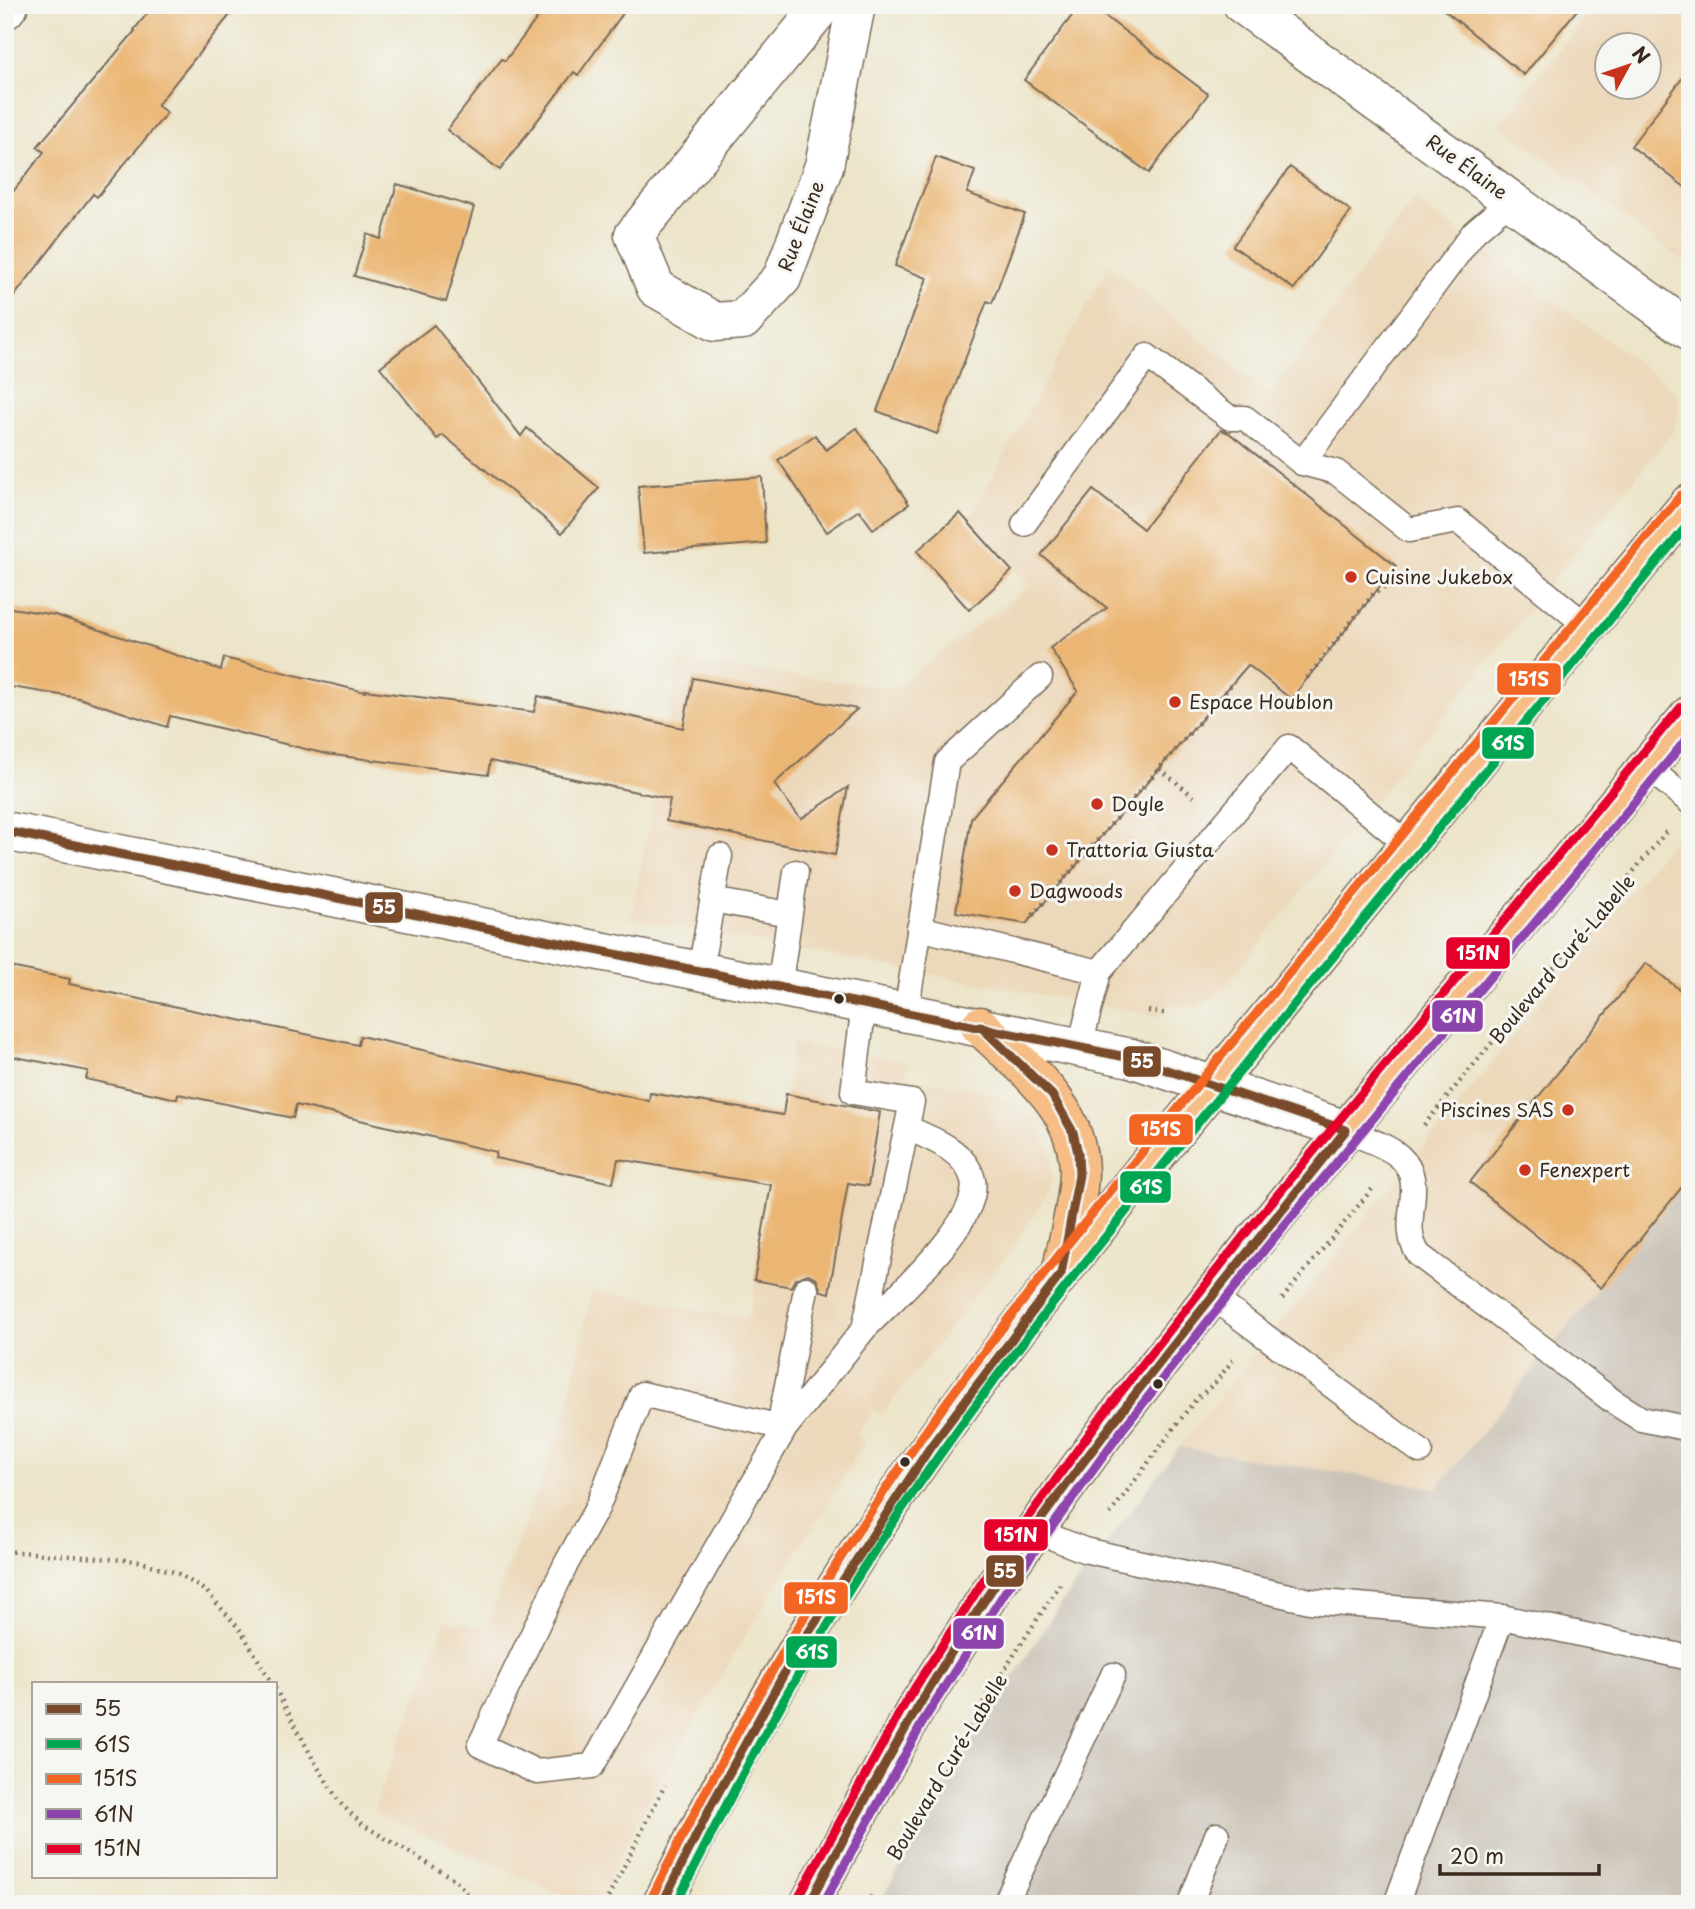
<svg xmlns="http://www.w3.org/2000/svg" width="1695" height="1909" font-family="'Playpen Sans',sans-serif">
	<style>
		.built { fill: #ecd8ba; fill-rule: evenodd }
		.industrial { fill: #cbc3b8 }
		.building { fill: #ebb673 }
		.lines { fill: none; stroke-linecap: round; stroke-linejoin: round }
		.lane-casing { stroke: #796b5a; stroke-width: 27 }
		.street-casing { stroke: #796b5a; stroke-width: 41 }
		.primary-casing { stroke: #796b5a; stroke-width: 41 }
		.path { stroke: #796b5a; stroke-width: 4.5; stroke-dasharray: 2 5; stroke-linecap: butt }
		.lane { stroke: #fff; stroke-width: 24 }
		.street { stroke: #fff; stroke-width: 38 }
		.primary { stroke: #f6be86; stroke-width: 38 }
		.bus-1-casing { stroke: #f6f6f2; stroke-width: 14 }
		.bus-2-casing { stroke: #f6f6f2; stroke-width: 14 }
		.bus-3-casing { stroke: #f6f6f2; stroke-width: 14 }
		.bus-4-casing { stroke: #f6f6f2; stroke-width: 14 }
		.bus-5-casing { stroke: #f6f6f2; stroke-width: 14 }
		.bus-1 { stroke: #7a4b2a; stroke-width: 9 }
		.bus-2 { stroke: #00a651; stroke-width: 9 }
		.bus-3 { stroke: #f26522; stroke-width: 9 }
		.bus-4 { stroke: #8e44ad; stroke-width: 9 }
		.bus-5 { stroke: #e4002b; stroke-width: 9 }
		.poi-dot { fill: #c8321e; stroke: #f6f6f2; stroke-width: 2.5 }
		.bus-dot { fill: #3b2a1e; stroke: #f6f6f2; stroke-width: 2.5 }
		.labels { text-anchor: middle; stroke-width: 6; stroke-linejoin: round; paint-order: stroke }
		.street-label { font-size: 19px; fill: #3b2a1e; stroke: #f6f6f2 }
		.poi-label { font-size: 19px; fill: #3b2a1e; stroke: #f6f6f2; text-anchor: start }
		.line-badge { stroke: #f6f6f2; stroke-width: 2.5 }
		.badge-label { font-size: 19px; text-anchor: middle; font-weight: bold; fill: #fff }
	</style>
	<rect width="100%" height="100%" fill="#f6f6f2"/>
	<filter id="ink" filterUnits="userSpaceOnUse"><feTurbulence type="fractalNoise" baseFrequency=".0143" numOctaves="2"/><feDisplacementMap in="SourceGraphic" scale="14" xChannelSelector="R" yChannelSelector="G"/><feConvolveMatrix kernelMatrix="1 2 1 2 8 2 1 2 1" color-interpolation-filters="sRGB"/></filter>
	<filter id="wash" filterUnits="userSpaceOnUse"><feTurbulence type="fractalNoise" baseFrequency=".00686" numOctaves="4" result="noise"/><feDisplacementMap in="SourceGraphic" scale="28" xChannelSelector="R" yChannelSelector="G"/><feGaussianBlur stdDeviation="1.57" result="paint"/><feColorMatrix in="noise" values="0 0 0 0 0 0 0 0 0 0 0 0 0 0 0 0 0 1.4 0 .05"/><feComposite in="paint" operator="in"/></filter>
	<g filter="url(#wash)">
		<rect width="100%" height="100%" fill="#ece5ca"/>
		<g class="built">
			<path d="M 1596,5 L 1690,5 L 1690,266 L 1498,124 ZM 1608,46 L 1650,46 L 1650,88 L 1608,88 Z"/>
			<path d="M 1414,199 L 1664,382 L 1678,395 L 1680,411 L 1672,433 L 1220,993 L 1196,1008 L 1166,1005 L 1161,1017 L 631,919 L 679,661 L 894,688 L 1029,586 L 969,519 L 1109,265 L 1270,395 Z"/>
			<path d="M 1690,819 L 1690,1177 L 1601,1288 L 1437,1488 L 1179,1447 Z"/>
			<path d="M 793,1042 L 909,1062 L 905,1076 L 989,1093 L 1009,1101 L 1035,1123 L 1051,1152 L 1052,1183 L 1038,1210 L 1008,1255 L 882,1414 L 874,1409 L 857,1435 L 865,1442 L 735,1653 L 638,1820 L 599,1904 L 583,1904 L 372,1812 L 445,1621 L 486,1628 L 565,1417 L 592,1289 L 749,1319 Z"/>
		</g>
		<path class="industrial" d="M 1690,1177 L 1690,1904 L 879,1904 L 957,1765 L 1059,1606 L 1179,1447 L 1437,1488 Z"/>
		<g id="blocks">
			<g class="building">
				<path d="M 154,5 L 238,5 L 157,105 L 167,113 L 97,197 L 93,194 L 5,308 L 5,202 L 44,152 L 37,147 L 135,31 L 134,30 Z"/>
				<path d="M 547,5 L 629,5 L 578,75 L 574,72 L 500,170 L 447,130 L 502,59 L 505,61 Z"/>
				<path d="M 1080,5 L 1090,5 L 1208,94 L 1149,173 L 1024,80 Z"/>
				<path d="M 1438,5 L 1581,5 L 1524,75 Z"/>
				<path d="M 1690,68 L 1690,191 L 1631,146 Z"/>
				<path d="M 936,157 L 975,171 L 967,193 L 1025,214 L 992,303 L 987,301 L 937,434 L 877,411 L 927,278 L 895,266 Z"/>
				<path d="M 1290,167 L 1351,211 L 1294,289 L 1233,246 Z"/>
				<path d="M 397,184 L 474,207 L 446,302 L 354,276 L 367,234 L 381,239 Z"/>
				<path d="M 434,325 L 521,436 L 527,428 L 599,488 L 562,533 L 443,435 L 437,439 L 380,367 Z"/>
				<path d="M 857,428 L 909,504 L 873,529 L 859,510 L 827,532 L 778,460 L 815,435 L 826,450 Z"/>
				<path d="M 1221,430 L 1229,433 L 1396,566 L 1291,699 L 1248,665 L 1026,924 L 956,912 L 971,818 L 1078,691 L 1050,648 L 1107,608 L 1041,555 L 1093,490 L 1143,529 Z"/>
				<path d="M 762,477 L 766,543 L 644,553 L 638,486 Z"/>
				<path d="M 960,513 L 1012,571 L 969,610 L 917,551 Z"/>
				<path d="M 5,607 L 55,615 L 221,670 L 224,658 L 365,692 L 365,690 L 534,712 L 538,696 L 683,728 L 693,678 L 857,709 L 774,784 L 801,819 L 848,787 L 835,855 L 666,821 L 670,799 L 490,761 L 488,775 L 326,754 L 170,716 L 167,727 L 79,698 L 5,686 Z"/>
				<path d="M 1646,963 L 1690,998 L 1690,1177 L 1601,1288 L 1470,1182 Z"/>
				<path d="M 5,966 L 70,979 L 69,984 L 234,1019 L 358,1045 L 360,1036 L 649,1101 L 650,1093 L 783,1115 L 786,1094 L 880,1112 L 868,1186 L 848,1183 L 829,1293 L 821,1291 L 816,1278 L 808,1274 L 795,1279 L 791,1287 L 754,1280 L 771,1185 L 618,1159 L 613,1183 L 495,1158 L 496,1152 L 296,1105 L 293,1118 L 178,1094 L 177,1099 L 86,1079 L 88,1071 L 5,1055 Z"/>
			</g>
		</g>
	</g>
	<g filter="url(#ink)">
		<use href="#blocks" fill-opacity="0" stroke="#796b5a" stroke-width="2"/>
		<g class="lines">
			<defs>
				<g id="lane">
					<path d="M 1302,463 L 1474,232 L 1512,199"/>
					<path d="M 1024,524 L 1147,356 L 1230,418 L 1245,418 L 1302,463 L 1336,472 L 1409,530 L 1458,521 L 1587,626"/>
					<path d="M 1647,767 L 1690,802"/>
					<path d="M 712,900 L 789,914"/>
					<path d="M 919,928 L 1099,972"/>
					<path d="M 700,972 L 720,856"/>
					<path d="M 779,988 L 796,872"/>
					<path d="M 906,1012 L 947,762 L 1040,677"/>
					<path d="M 1080,1046 L 1099,972 L 1289,747 L 1408,845"/>
					<path d="M 1346,1130 C 1362,1138 1387,1145 1400,1157 C 1430,1185 1396,1222 1419,1255 L 1614,1402 L 1641,1419 L 1690,1429"/>
					<path d="M 806,1289 L 782,1411 L 785,1428 L 642,1394 L 597,1508 L 566,1564 L 480,1745 L 537,1772 L 592,1766 L 785,1428 L 864,1329 L 912,1102 L 853,1092 L 864,1004"/>
					<path d="M 1211,1296 L 1420,1451"/>
					<path d="M 867,1326 C 894,1298 982,1221 973,1180 C 966,1151 931,1138 907,1128"/>
					<path d="M 1034,1530 L 1084,1550 L 1310,1601 L 1502,1617 L 1690,1658"/>
					<path d="M 1005,1904 L 1113,1675"/>
					<path d="M 1190,1904 L 1217,1835"/>
					<path d="M 1396,1904 L 1502,1617"/>
				</g>
				<g id="street">
					<path d="M 823,5 L 634,235 L 656,288 L 715,322 L 743,320 L 782,278 L 824,166 L 856,5"/>
					<path d="M 1243,5 L 1690,331"/>
					<path d="M 5,10 L 9,5"/>
					<path d="M 5,831 L 1131,1058 L 1346,1130"/>
				</g>
				<g id="primary">
					<path d="M 980,1026 C 1024,1068 1079,1106 1079,1173 C 1078,1205 1068,1238 1062,1269"/>
					<path d="M 662,1904 C 739,1744 829,1589 932,1444 C 1036,1299 1150,1162 1263,1024 C 1405,850 1546,675 1690,503"/>
					<path d="M 809,1904 L 914,1712 L 997,1582 L 1112,1423 L 1255,1241 L 1690,715"/>
				</g>
			</defs>
			<use href="#lane" class="lane-casing"/>
			<use href="#street" class="street-casing"/>
			<use href="#primary" class="primary-casing"/>
			<g class="path">
				<path d="M 1307,678 L 1374,593 L 1402,578 L 1408,570"/>
				<path d="M 1160,769 L 1194,797"/>
				<path d="M 1033,915 L 1231,685"/>
				<path d="M 1148,1011 L 1168,1014"/>
				<path d="M 1424,1125 L 1666,832"/>
				<path d="M 1282,1299 L 1372,1189"/>
				<path d="M 1110,1514 L 1189,1408 L 1197,1398 L 1214,1384 L 1233,1360"/>
				<path d="M 5,1551 L 138,1561 L 177,1573 L 207,1592 L 241,1631 L 272,1683"/>
				<path d="M 275,1688 L 314,1761 L 340,1803 L 363,1825 L 454,1879 L 478,1904"/>
				<path d="M 898,1848 L 988,1695 L 1060,1584"/>
				<path d="M 605,1904 L 665,1785"/>
				<path d="M 868,1904 L 872,1895"/>
			</g>
			<use href="#lane" class="lane"/>
			<use href="#street" class="street"/>
			<use href="#primary" class="primary"/>
			<defs>
				<g id="bus-1">
					<path d="M 5,831 L 1131,1058 L 1346,1130 C 1227,1279 1104,1426 996,1583 C 927,1686 867,1794 809,1904"/>
					<path d="M 662,1904 L 712,1804 L 796,1652 L 931,1446 L 1061,1274 L 1079,1175 L 1078,1153 L 1073,1132 L 1052,1095 L 980,1026"/>
				</g>
				<path id="bus-2" d="M 676,1904 C 754,1746 840,1593 943,1450 C 1048,1303 1165,1164 1279,1023 C 1416,856 1552,688 1690,522"/>
				<path id="bus-3" d="M 651,1899 C 730,1738 818,1583 921,1438 C 1028,1287 1147,1147 1264,1004 C 1402,834 1540,664 1681,495"/>
				<path id="bus-4" d="M 823,1904 L 925,1718 L 1007,1589 L 1122,1430 L 1265,1249 L 1690,735"/>
				<path id="bus-5" d="M 798,1898 L 904,1705 L 987,1575 L 1102,1416 L 1246,1233 L 1681,707"/>
			</defs>
			<use href="#bus-1" class="bus-1-casing"/>
			<use href="#bus-2" class="bus-2-casing"/>
			<use href="#bus-3" class="bus-3-casing"/>
			<use href="#bus-4" class="bus-4-casing"/>
			<use href="#bus-5" class="bus-5-casing"/>
			<use href="#bus-1" class="bus-1"/>
			<use href="#bus-2" class="bus-2"/>
			<use href="#bus-3" class="bus-3"/>
			<use href="#bus-4" class="bus-4"/>
			<use href="#bus-5" class="bus-5"/>
		</g>
	</g>
	<g class="poi-dot">
		<circle cx="1351" cy="577" r="7"/>
		<circle cx="1175" cy="702" r="7"/>
		<circle cx="1097" cy="804" r="7"/>
		<circle cx="1052" cy="850" r="7"/>
		<circle cx="1015" cy="891" r="7"/>
		<circle cx="1568" cy="1110" r="7"/>
		<circle cx="1525" cy="1170" r="7"/>
	</g>
	<g class="bus-dot">
		<circle cx="839" cy="999" r="6"/>
		<circle cx="1158" cy="1384" r="6"/>
		<circle cx="905" cy="1462" r="6"/>
	</g>
	<g class="labels">
		<g class="street-label">
			<text transform="translate(1467 167) rotate(36)" y="7">Rue Élaine</text>
			<text transform="translate(801 226) rotate(-69)" y="7">Rue Élaine</text>
			<text transform="translate(1562 959) rotate(-50)" y="7">Boulevard Curé-Labelle</text>
			<text transform="translate(947 1767) rotate(-59)" y="7">Boulevard Curé-Labelle</text>
		</g>
		<g class="poi-label">
			<text x="1365" y="584">Cuisine Jukebox</text>
			<text x="1189" y="709">Espace Houblon</text>
			<text x="1111" y="811">Doyle</text>
			<text x="1066" y="857">Trattoria Giusta</text>
			<text x="1029" y="898">Dagwoods</text>
			<text x="1554" y="1117" text-anchor="end">Piscines SAS</text>
			<text x="1539" y="1177">Fenexpert</text>
		</g>
	</g>
	<g class="line-badge">
		<rect x="1496" y="662" width="66" height="34" rx="7" fill="#f26522"/>
		<rect x="1481" y="726" width="54" height="34" rx="7" fill="#00a651"/>
		<rect x="364" y="891" width="40" height="33" rx="7" fill="#7a4b2a"/>
		<rect x="1445" y="936" width="66" height="34" rx="7" fill="#e4002b"/>
		<rect x="1431" y="999" width="53" height="34" rx="7" fill="#8e44ad"/>
		<rect x="1122" y="1045" width="40" height="33" rx="7" fill="#7a4b2a"/>
		<rect x="1128" y="1113" width="66" height="33" rx="7" fill="#f26522"/>
		<rect x="1119" y="1170" width="53" height="34" rx="7" fill="#00a651"/>
		<rect x="983" y="1518" width="66" height="34" rx="7" fill="#e4002b"/>
		<rect x="985" y="1554" width="40" height="34" rx="7" fill="#7a4b2a"/>
		<rect x="783" y="1581" width="66" height="34" rx="7" fill="#f26522"/>
		<rect x="952" y="1617" width="53" height="33" rx="7" fill="#8e44ad"/>
		<rect x="785" y="1635" width="53" height="34" rx="7" fill="#00a651"/>
	</g>
	<g class="badge-label">
		<text x="1529" y="686">151S</text>
		<text x="1508" y="750">61S</text>
		<text x="384" y="914">55</text>
		<text x="1478" y="960">151N</text>
		<text x="1458" y="1023">61N</text>
		<text x="1142" y="1068">55</text>
		<text x="1161" y="1136">151S</text>
		<text x="1146" y="1194">61S</text>
		<text x="1016" y="1542">151N</text>
		<text x="1005" y="1578">55</text>
		<text x="816" y="1604">151S</text>
		<text x="979" y="1640">61N</text>
		<text x="812" y="1659">61S</text>
	</g>
	<rect width="1695" height="1909" fill="none" stroke="#f6f6f2" stroke-width="28"/>
	<rect x="32" y="1682" width="245" height="196" fill="#f6f6f2" stroke="#aba49d" stroke-width="2"/>
	<rect x="46" y="1704" width="35" height="10" fill="#7a4b2a" stroke="#aba49d" stroke-width="2"/>
	<text x="94" y="1716" font-size="21" fill="#3b2a1e">55</text>
	<rect x="46" y="1739" width="35" height="10" fill="#00a651" stroke="#aba49d" stroke-width="2"/>
	<text x="94" y="1752" font-size="21" fill="#3b2a1e">61S</text>
	<rect x="46" y="1774" width="35" height="10" fill="#f26522" stroke="#aba49d" stroke-width="2"/>
	<text x="94" y="1786" font-size="21" fill="#3b2a1e">151S</text>
	<rect x="46" y="1809" width="35" height="10" fill="#8e44ad" stroke="#aba49d" stroke-width="2"/>
	<text x="94" y="1822" font-size="21" fill="#3b2a1e">61N</text>
	<rect x="46" y="1844" width="35" height="10" fill="#e4002b" stroke="#aba49d" stroke-width="2"/>
	<text x="94" y="1856" font-size="21" fill="#3b2a1e">151N</text>
	<g transform="translate(1628 66) rotate(50)"><circle r="33" fill="#f6f6f2" stroke="#aba49d" stroke-width="2"/>
	<path d="M0-5L12 26L0 18L-12 26Z" fill="#c8321e"/>
	<text y="-10" font-size="19" font-weight="bold" text-anchor="middle" fill="#3b2a1e">N</text>
	</g>
	<path d="M1440 1864v10h159v-10" fill="none" stroke="#3b2a1e" stroke-width="3.5"/>
	<text x="1450" y="1864" font-size="21" fill="#3b2a1e" stroke="#f6f6f2" stroke-width="5" paint-order="stroke">20 m</text>
</svg>
